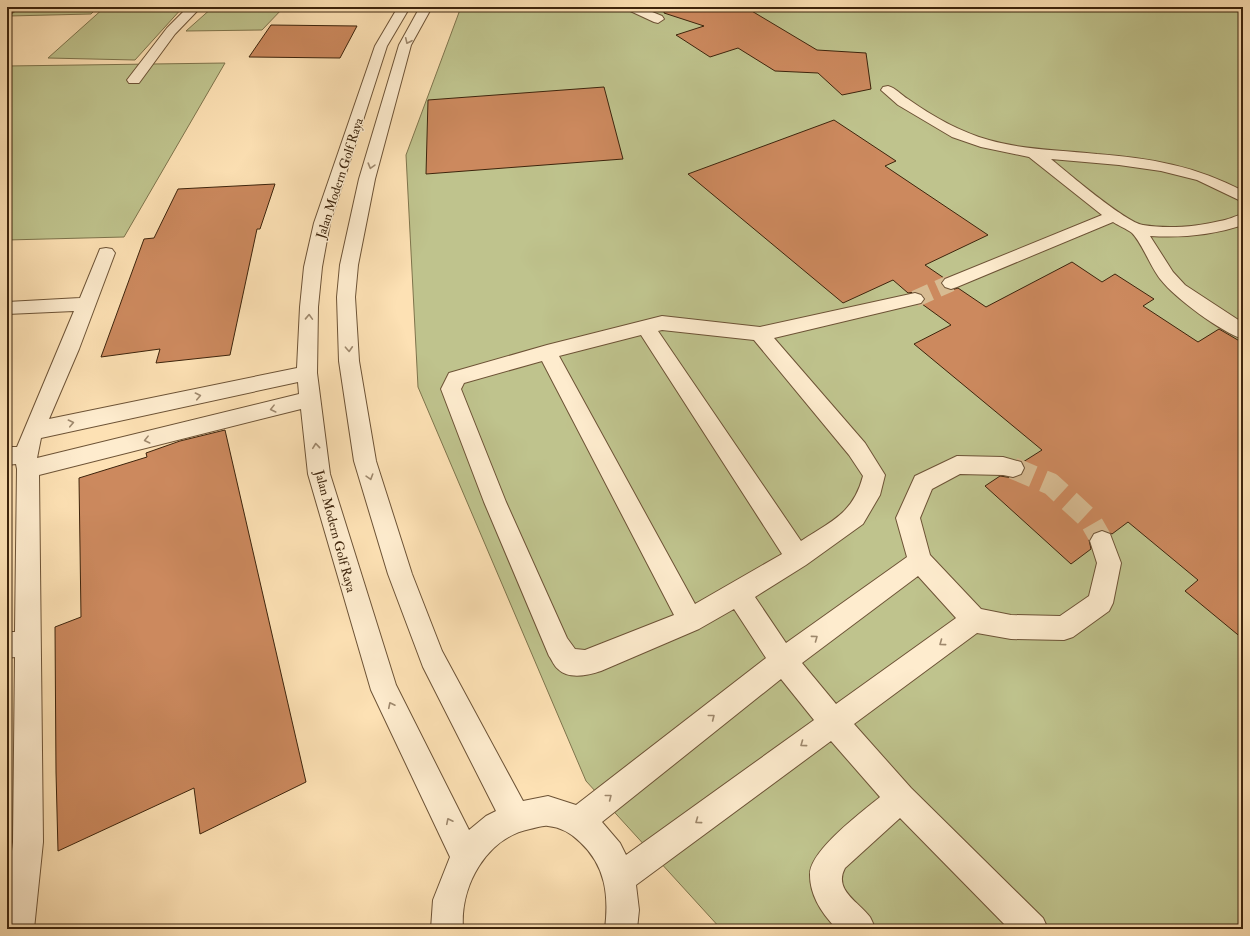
<svg xmlns="http://www.w3.org/2000/svg" width="1250" height="936" font-family="'IM FELL Double Pica',serif">
	<style>
		.green { fill: #bfc38d; stroke: #7e744c }
		.building { fill: #cc895e; stroke: #3d240c }
		.lines { fill: none; stroke-linecap: round; stroke-linejoin: round }
		.minor-tunnel-far1 { stroke: #d7bb92; stroke-width: 17; stroke-dasharray: 17 8; stroke-linecap: butt }
		.minor-tunnel { stroke: #d7bb92; stroke-width: 22; stroke-dasharray: 22 11; stroke-linecap: butt }
		.minor-casing { stroke: #6d5336; stroke-width: 2 }
		.minor { fill: #feecce; fill-rule: evenodd }
		.oneway { stroke: #9e886d }
		.labels { text-anchor: middle; stroke-width: 3; stroke-linejoin: round; paint-order: stroke }
		.street-label { font-size: 13px; fill: #3d240c; stroke: #feecce }
	</style>
	<rect width="100%" height="100%" fill="#fde1b4"/>
	<filter id="stains"><feTurbulence type="fractalNoise" baseFrequency=".005" numOctaves="4"/><feColorMatrix values="0 0 0 0 .2 0 0 0 0 .09 0 0 0 0 .02 0 0 0 .5 -.17"/></filter>
	<radialGradient id="worn" r=".72"><stop offset=".6" stop-color="#630" stop-opacity="0"/><stop offset="1" stop-color="#630" stop-opacity=".3"/></radialGradient>
	<g class="green">
		<path d="M 21,7 L 98,7 L 91,14 L 9,16 Z"/>
		<path d="M 105,7 L 183,7 L 135,60 L 48,58 Z"/>
		<path d="M 213,7 L 284,7 L 262,30 L 186,31 Z"/>
		<path d="M 461,7 L 1243,7 L 1243,929 L 721,929 L 586,781 L 418,387 L 406,155 Z"/>
		<path d="M 225,63 L 124,237 L 7,240 L 7,66 Z"/>
	</g>
	<g class="building">
		<path d="M 665,7 L 745,7 L 817,50 L 866,53 L 871,89 L 842,95 L 818,73 L 775,71 L 738,48 L 710,57 L 676,35 L 704,26 L 664,13 Z"/>
		<path d="M 271,25 L 357,26 L 340,58 L 249,57 Z"/>
		<path d="M 604,87 L 623,159 L 426,174 L 428,100 Z"/>
		<path d="M 834,120 L 896,161 L 885,166 L 988,235 L 925,265 L 944,278 L 940,283 L 945,288 L 951,290 L 958,288 L 986,307 L 1072,262 L 1102,282 L 1115,274 L 1154,299 L 1143,306 L 1198,342 L 1219,329 L 1243,343 L 1243,639 L 1185,591 L 1198,580 L 1128,522 L 1112,534 L 1103,530 L 1093,533 L 1089,540 L 1091,549 L 1071,564 L 985,486 L 1000,476 L 1013,478 L 1022,475 L 1025,469 L 1023,462 L 1042,450 L 914,344 L 951,325 L 922,304 L 926,299 L 922,294 L 915,292 L 908,293 L 893,280 L 843,303 L 688,174 Z"/>
		<path d="M 275,184 L 260,229 L 257,229 L 230,355 L 156,363 L 160,349 L 101,357 L 144,239 L 154,238 L 178,189 Z"/>
		<path d="M 225,430 L 306,782 L 200,834 L 194,788 L 58,851 L 56,772 L 55,627 L 81,617 L 79,478 L 147,457 L 146,453 L 180,441 Z"/>
	</g>
	<g class="lines">
		<path class="minor-tunnel-far1" d="M 915,299 L 951,283"/>
		<path class="minor-tunnel" d="M 1013,468 L 1051,484 L 1090,520 L 1102,541"/>
		<defs>
			<g id="minor">
				<path d="M 7,7 L 18,7 L 11,13 L 7,15 Z"/>
				<path d="M 188,7 L 201,7 L 175,34 L 139,83 L 129,83 L 127,80 L 167,28 Z"/>
				<path d="M 398,7 L 410,7 L 387,46 L 330,223 L 322,267 L 318,307 L 317,373 L 330,474 L 396,685 L 469,830 L 486,816 L 496,811 L 423,667 L 388,574 L 354,461 L 339,361 L 337,297 L 340,265 L 359,179 L 399,45 L 420,7 L 432,7 L 411,45 L 375,179 L 358,265 L 355,297 L 359,361 L 376,461 L 412,574 L 442,651 L 523,801 L 548,796 L 576,805 L 766,658 L 734,609 L 699,629 L 601,671 C 589,675 569,680 558,669 C 554,666 552,660 549,656 L 484,502 L 441,389 L 449,373 L 547,345 L 662,316 L 760,327 L 915,293 L 921,295 L 924,299 L 921,303 L 774,338 L 865,443 L 885,475 L 880,495 L 863,524 L 806,565 L 755,597 L 786,643 L 907,557 L 896,518 L 915,476 L 957,456 L 1003,457 L 1021,462 L 1024,468 L 1021,474 L 1013,477 L 1003,475 L 960,474 L 932,489 L 920,518 L 930,555 L 981,609 L 1011,615 L 1060,616 L 1089,596 L 1097,563 L 1090,541 L 1094,534 L 1102,531 L 1110,534 L 1121,563 L 1113,603 L 1109,611 L 1073,637 L 1064,640 L 1011,639 L 977,633 L 854,724 L 911,788 L 1043,918 L 1048,929 L 1009,929 L 900,818 L 845,868 C 833,890 859,902 870,917 C 872,921 874,925 875,929 L 837,929 C 823,915 810,896 810,875 C 809,851 862,812 880,797 L 831,741 L 636,885 L 639,910 L 637,929 L 605,929 C 609,896 606,866 580,842 C 572,834 561,827 548,826 C 543,825 536,828 530,829 C 486,838 460,886 463,929 L 431,929 L 433,900 L 450,857 L 371,690 L 308,474 L 301,409 L 39,475 L 43,842 L 34,929 L 7,929 L 7,895 L 13,842 L 15,657 L 7,658 L 7,632 L 15,632 L 17,469 L 16,464 L 7,465 L 7,447 L 17,447 L 74,311 L 7,314 L 7,302 L 80,298 L 100,249 L 106,248 L 112,249 L 115,253 L 79,349 L 49,419 L 297,368 L 300,307 L 304,267 L 314,223 L 375,46 ZM 662,330 L 754,340 L 849,455 L 863,476 C 853,514 831,521 801,541 L 658,331 ZM 641,335 L 782,554 L 695,604 L 559,356 ZM 542,361 L 674,615 L 585,650 L 575,649 L 567,638 L 506,502 L 461,389 L 464,383 ZM 298,382 L 299,394 L 37,458 L 41,438 ZM 918,576 L 956,618 L 836,704 L 802,663 ZM 781,679 L 814,720 L 626,855 L 620,843 L 602,822 Z"/>
				<path d="M 624,7 L 640,7 L 662,16 L 664,19 L 658,23 L 654,22 L 626,9 Z"/>
				<path d="M 888,86 C 896,88 901,95 908,99 C 932,116 960,132 989,140 C 1024,150 1061,150 1097,154 C 1150,158 1196,166 1243,191 L 1243,202 L 1197,180 L 1161,171 L 1119,165 L 1051,159 C 1068,173 1125,222 1143,225 C 1167,229 1196,227 1220,221 C 1228,220 1235,216 1243,214 L 1243,225 C 1213,235 1182,238 1150,236 L 1173,272 L 1185,285 L 1243,323 L 1243,339 C 1221,332 1175,298 1161,280 C 1151,268 1142,243 1132,233 C 1127,229 1119,226 1113,222 L 957,287 L 951,289 L 945,287 L 942,283 L 945,279 L 1102,215 L 1029,157 L 981,147 L 952,137 L 898,105 L 881,90 L 883,87 Z"/>
			</g>
		</defs>
		<use href="#minor" class="minor-casing"/>
		<use href="#minor" class="minor"/>
	</g>
	<defs><path id="oneway-chevron" d="M-2-3.5L2.5 0L-2 3.5" fill="none" stroke-width="1.6" stroke-linecap="round" stroke-linejoin="round"/></defs>
	<g class="oneway">
		<use href="#oneway-chevron" transform="translate(408 41) rotate(115)"/>
		<use href="#oneway-chevron" transform="translate(371 166) rotate(106)"/>
		<use href="#oneway-chevron" transform="translate(309 317) rotate(-88)"/>
		<use href="#oneway-chevron" transform="translate(349 349) rotate(87)"/>
		<use href="#oneway-chevron" transform="translate(198 396) rotate(-12)"/>
		<use href="#oneway-chevron" transform="translate(273 409) rotate(166)"/>
		<use href="#oneway-chevron" transform="translate(71 423) rotate(-12)"/>
		<use href="#oneway-chevron" transform="translate(147 440) rotate(166)"/>
		<use href="#oneway-chevron" transform="translate(316 446) rotate(-96)"/>
		<use href="#oneway-chevron" transform="translate(370 477) rotate(73)"/>
		<use href="#oneway-chevron" transform="translate(815 638) rotate(-36)"/>
		<use href="#oneway-chevron" transform="translate(942 643) rotate(144)"/>
		<use href="#oneway-chevron" transform="translate(391 705) rotate(-116)"/>
		<use href="#oneway-chevron" transform="translate(712 717) rotate(-38)"/>
		<use href="#oneway-chevron" transform="translate(803 744) rotate(144)"/>
		<use href="#oneway-chevron" transform="translate(609 797) rotate(-38)"/>
		<use href="#oneway-chevron" transform="translate(449 821) rotate(-116)"/>
		<use href="#oneway-chevron" transform="translate(698 821) rotate(144)"/>
	</g>
	<g class="labels">
		<g class="street-label">
			<text transform="translate(339 178) rotate(-72)" y="5">Jalan Modern Golf Raya</text>
			<text transform="translate(336 531) rotate(75)" y="5">Jalan Modern Golf Raya</text>
		</g>
	</g>
	<rect width="1250" height="936" fill="none" stroke="#fde1b4" stroke-width="24"/>
	<rect x="8" y="8" width="1234" height="920" fill="none" stroke="#3d240c" stroke-width="2"/>
	<rect x="12" y="12" width="1226" height="912" fill="none" stroke="#3d240c"/>
	<rect width="100%" height="100%" filter="url(#stains)"/>
	<rect width="100%" height="100%" fill="url(#worn)"/>
</svg>
